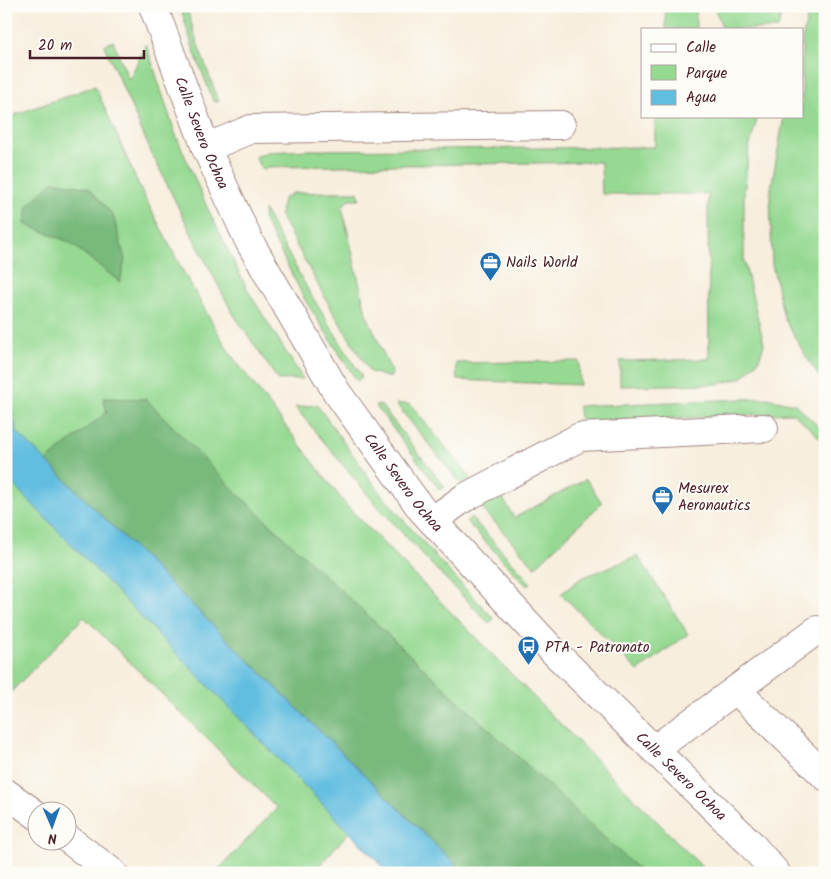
<svg xmlns="http://www.w3.org/2000/svg" width="831" height="879" font-family="Kalam,sans-serif">
	<style>
		.green { fill: #95d992; stroke: #707c5e }
		.forest { fill: #78b97c; stroke: #616c54 }
		.water { fill: #62bee0; stroke: #566e86 }
		.lines { fill: none; stroke-linecap: round; stroke-linejoin: round }
		.minor-casing { stroke: #a08684; stroke-width: 30 }
		.minor { stroke: #fff; stroke-width: 28 }
		.labels { text-anchor: middle; stroke-width: 4; stroke-linejoin: round; paint-order: stroke }
		.street-label { font-size: 15px; fill: #4a1f2b; stroke: #fdfcf7 }
		.poi-label { font-size: 15px; fill: #4a1f2b; stroke: #fdfcf7; text-anchor: start }
	</style>
	<rect width="100%" height="100%" fill="#fdfcf7"/>
	<filter id="ink" filterUnits="userSpaceOnUse"><feTurbulence type="fractalNoise" baseFrequency=".02" numOctaves="2"/><feDisplacementMap in="SourceGraphic" scale="10" xChannelSelector="R" yChannelSelector="G"/><feConvolveMatrix kernelMatrix="1 2 1 2 8 2 1 2 1" color-interpolation-filters="sRGB"/></filter>
	<filter id="wash" filterUnits="userSpaceOnUse"><feTurbulence type="fractalNoise" baseFrequency=".0096" numOctaves="4" result="noise"/><feDisplacementMap in="SourceGraphic" scale="20" xChannelSelector="R" yChannelSelector="G"/><feGaussianBlur stdDeviation="1.12" result="paint"/><feColorMatrix in="noise" values="0 0 0 0 0 0 0 0 0 0 0 0 0 0 0 0 0 1.4 0 .05"/><feComposite in="paint" operator="in"/></filter>
	<g filter="url(#wash)">
		<rect width="100%" height="100%" fill="#f7eedd"/>
		<g class="green">
			<path d="M 180,6 L 186,6 L 198,45 L 219,102 L 213,101 L 193,48 Z"/>
			<path d="M 665,6 L 702,6 L 696,8 L 696,29 L 666,29 Z"/>
			<path d="M 714,6 L 783,6 L 778,29 L 723,29 Z"/>
			<path d="M 810,6 L 825,6 L 825,385 L 807,358 L 784,318 L 772,264 L 770,194 L 784,116 L 802,116 L 802,40 Z"/>
			<path d="M 113,41 L 129,80 L 146,44 L 175,133 L 207,207 L 248,291 L 303,379 L 278,380 L 232,312 L 193,237 L 151,152 L 104,45 Z"/>
			<path d="M 95,86 L 141,190 L 183,271 L 229,352 L 346,505 L 525,688 L 708,873 L 389,873 L 349,832 L 313,873 L 217,873 L 216,872 L 277,808 L 84,617 L 6,697 L 6,638 L 11,634 L 9,615 L 6,611 L 6,118 Z"/>
			<path d="M 655,116 L 758,116 L 749,148 L 744,194 L 744,261 L 764,344 L 759,360 L 742,378 L 718,384 L 620,386 L 620,361 L 709,359 L 708,194 L 602,194 L 601,162 L 272,167 L 262,170 L 255,157 L 267,152 L 310,150 L 655,147 Z"/>
			<path d="M 326,192 L 358,192 L 360,199 L 349,199 L 342,207 L 366,313 L 392,373 L 390,378 L 370,372 L 330,307 L 280,215 L 283,199 L 293,193 Z"/>
			<path d="M 264,210 L 311,295 L 362,377 L 357,381 L 305,300 L 263,218 Z"/>
			<path d="M 579,361 L 580,385 L 457,380 L 456,363 Z"/>
			<path d="M 767,398 L 795,404 L 825,433 L 825,443 L 793,413 L 581,422 L 578,406 Z"/>
			<path d="M 380,404 L 445,487 L 440,490 L 375,405 Z"/>
			<path d="M 396,404 L 410,404 L 471,478 L 462,485 Z"/>
			<path d="M 317,405 L 381,494 L 434,555 L 494,619 L 489,623 L 429,562 L 373,501 L 295,407 Z"/>
			<path d="M 586,479 L 602,503 L 535,567 L 479,505 L 499,491 L 514,518 Z"/>
			<path d="M 471,517 L 531,583 L 527,586 L 466,521 Z"/>
			<path d="M 638,556 L 688,634 L 638,671 L 561,594 L 581,578 Z"/>
		</g>
		<g class="forest">
			<path d="M 53,181 L 89,188 L 113,215 L 125,260 L 120,282 L 69,242 L 25,224 L 28,206 Z"/>
			<path d="M 103,398 L 146,399 L 238,494 L 642,873 L 462,873 L 46,461 L 107,412 Z"/>
		</g>
		<path class="water" d="M 6,398 L 9,398 L 17,432 L 464,873 L 389,873 L 6,477 Z"/>
	</g>
	<g filter="url(#ink)">
		<g class="lines">
			<defs>
				<g id="minor">
					<path id="s1" d="M 153,6 L 206,148 L 249,241 L 336,391 L 422,510 L 554,652 L 750,843 L 776,873"/>
					<path d="M 206,148 L 251,129 L 561,125"/>
					<path d="M 432,521 L 464,498 L 580,437 L 764,428"/>
					<path d="M 736,690 L 825,776"/>
					<path d="M 655,749 L 817,630"/>
					<path d="M 6,793 L 38,816"/>
					<path d="M 68,839 L 113,873"/>
				</g>
			</defs>
			<use href="#minor" class="minor-casing"/>
			<use href="#minor" class="minor"/>
		</g>
	</g>
	<defs>
		<symbol id="office-pin" viewBox="-11 -11 22 30"><path d="M0 17L-7.5 6A9.5 9.5 0 1 1 7.5 6Z" fill="#1f6fb2" stroke="#fdfcf7"/><path d="M-6-3h4V-5.5h4V-3h4V5H-6ZM-1-4.5V-3h2v-1.5ZM-6 0V1H6V0Z" fill="#fff"/></symbol>
		<symbol id="bus-pin" viewBox="-11 -11 22 30"><path d="M0 17L-7.5 6A9.5 9.5 0 1 1 7.5 6Z" fill="#1f6fb2" stroke="#fdfcf7"/><path d="M-5-6H5V4H4V6H2V4H-2V6H-4V4H-5ZM-3.5-4V0h7V-4ZM-3.5 1.2v1.5H-2V1.2ZM2 1.2v1.5H3.5V1.2Z" fill="#fff"/></symbol>
	</defs>
	<g fill-rule="evenodd">
		<use href="#office-pin" x="478" y="250" width="25" height="34"/>
		<use href="#office-pin" x="650" y="484" width="25" height="34"/>
		<use href="#bus-pin" x="516" y="634" width="25" height="34"/>
	</g>
	<g class="labels">
		<g class="street-label">
			<text dy="5" stroke="none"><textPath href="#s1" startOffset="136">Calle Severo Ochoa</textPath></text>
			<text dy="5" stroke="none"><textPath href="#s1" startOffset="541">Calle Severo Ochoa</textPath></text>
			<text dy="5" stroke="none"><textPath href="#s1" startOffset="946">Calle Severo Ochoa</textPath></text>
		</g>
		<g class="poi-label">
			<text x="506" y="267">Nails World</text>
			<text x="678" y="493">Mesurex<tspan x="678" dy="17">Aeronautics</tspan></text>
			<text x="545" y="652">PTA - Patronato</text>
		</g>
	</g>
	<rect width="831" height="879" fill="none" stroke="#fdfcf7" stroke-width="25"/>
	<rect x="641" y="28" width="162" height="90" fill="#fdfcf7" stroke="#b5a4a5"/>
	<rect x="651" y="44" width="25" height="8" fill="#ffffff" stroke="#b5a4a5"/>
	<text x="686" y="52" font-size="15" fill="#4a1f2b">Calle</text>
	<rect x="651" y="65" width="25" height="15" fill="#95d992" stroke="#b5a4a5"/>
	<text x="686" y="78" font-size="15" fill="#4a1f2b">Parque</text>
	<rect x="651" y="90" width="25" height="15" fill="#62bee0" stroke="#b5a4a5"/>
	<text x="686" y="102" font-size="15" fill="#4a1f2b">Agua</text>
	<g transform="translate(52 826) rotate(178)"><circle r="24" fill="#fdfcf7" stroke="#b5a4a5"/>
	<path d="M0-4L9 19L0 12L-9 19Z" fill="#1f6fb2"/>
	<text y="-8" font-size="14" font-weight="bold" text-anchor="middle" fill="#4a1f2b">N</text>
	</g>
	<path d="M30 50v8h114v-8" fill="none" stroke="#4a1f2b" stroke-width="2.5"/>
	<text x="38" y="50" font-size="15" fill="#4a1f2b" stroke="#fdfcf7" stroke-width="4" paint-order="stroke">20 m</text>
</svg>
